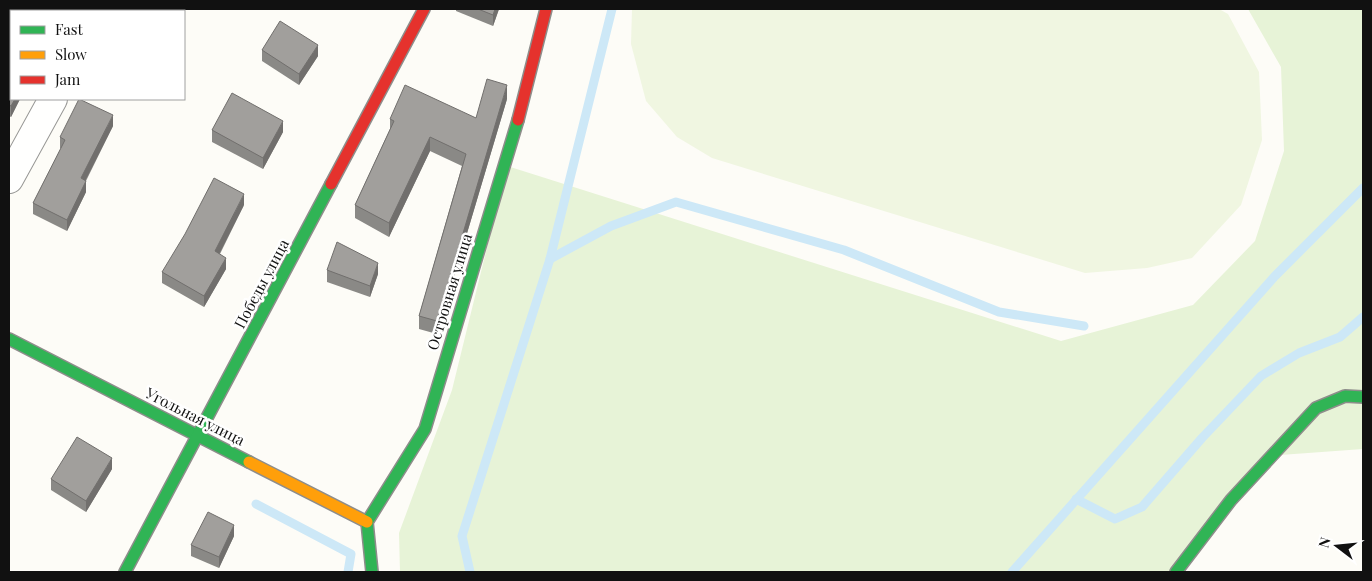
<svg xmlns="http://www.w3.org/2000/svg" width="1372" height="581" font-family="'Playfair Display',serif">
	<style>
		.green { fill: #e7f3d7 }
		.pitch { fill: #f0f6e1 }
		.lines { fill: none; stroke-linecap: round; stroke-linejoin: round }
		.stream { stroke: #cde8f7; stroke-width: 9 }
		.street-casing { stroke: #979795; stroke-width: 30 }
		.fast-casing { stroke: #8e8d8b; stroke-width: 14 }
		.slow-casing { stroke: #8e8d8b; stroke-width: 14 }
		.jam-casing { stroke: #8e8d8b; stroke-width: 14 }
		.street { stroke: #fffffe; stroke-width: 28 }
		.fast { stroke: #30b455; stroke-width: 11 }
		.slow { stroke: #ff9f0a; stroke-width: 11 }
		.jam { stroke: #e5322d; stroke-width: 11 }
		.wall { fill: #8a8986 }
		.shaded-wall { fill: #716f6d }
		.building { fill: #a19f9c; stroke: #716f6d }
		.labels { text-anchor: middle; stroke-width: 5; stroke-linejoin: round; paint-order: stroke }
		.street-label { font-size: 15px; fill: #111; stroke: #fff }
	</style>
	<rect width="100%" height="100%" fill="#fdfcf7"/>
	<path class="green" d="M 1248,9 L 1363,9 L 1363,449 L 1268,456 L 1169,572 L 400,572 L 399,533 L 452,390 L 507,166 L 1061,341 L 1193,305 L 1255,241 L 1284,151 L 1281,67 Z"/>
	<path class="pitch" d="M 632,9 L 1219,9 L 1228,14 L 1259,72 L 1262,140 L 1241,205 L 1192,258 L 1147,268 L 1085,273 L 712,158 L 677,137 L 646,101 L 631,44 Z"/>
	<g class="lines">
		<g class="stream">
			<path d="M 550,259 L 611,226 L 676,202 L 844,250 L 999,312 L 1084,326"/>
			<path d="M 1076,499 L 1115,519 L 1142,507 L 1202,438 L 1261,376 L 1299,353 L 1340,337 L 1363,317"/>
			<path d="M 256,504 L 351,554 L 348,572"/>
			<path d="M 470,572 L 462,536 L 550,259 L 612,9"/>
			<path d="M 1012,572 L 1275,276 L 1363,188"/>
		</g>
		<defs>
			<g id="street">
				<path d="M 101,11 L 103,9"/>
				<path d="M 9,179 L 53,99"/>
			</g>
			<g id="fast">
				<path d="M 9,339 L 249,462"/>
				<path d="M 125,572 L 331,184"/>
				<path d="M 372,572 L 367,522 L 425,429 L 518,120"/>
				<path d="M 1176,572 L 1231,500 L 1316,408 L 1345,396 L 1363,397"/>
			</g>
			<path id="slow" d="M 249,462 L 367,522"/>
			<g id="jam">
				<path d="M 518,120 L 546,9"/>
				<path d="M 331,184 L 424,9"/>
			</g>
		</defs>
		<use href="#street" class="street-casing"/>
		<use href="#fast" class="fast-casing"/>
		<use href="#slow" class="slow-casing"/>
		<use href="#jam" class="jam-casing"/>
		<use href="#street" class="street"/>
		<use href="#fast" class="fast"/>
		<use href="#slow" class="slow"/>
		<use href="#jam" class="jam"/>
	</g>
	<g class="wall">
		<path d="M 456,9 L 499,9 L 493,26 L 456,11 Z"/>
		<path d="M 262,50 L 318,56 L 299,85 L 262,61 Z"/>
		<path d="M 9,53 L 11,99 L 20,99 L 11,117 L 9,116 Z"/>
		<path d="M 507,99 L 437,334 L 419,329 L 419,316 L 462,166 L 430,151 L 389,237 L 355,218 L 355,205 L 390,129 L 390,119 L 476,118 Z"/>
		<path d="M 113,126 L 86,181 L 86,192 L 67,231 L 33,214 L 33,203 L 61,148 L 60,148 L 60,137 Z"/>
		<path d="M 212,130 L 283,132 L 263,169 L 212,142 Z"/>
		<path d="M 244,205 L 220,254 L 226,269 L 204,307 L 162,283 L 162,272 Z"/>
		<path d="M 327,270 L 378,274 L 370,297 L 327,282 Z"/>
		<path d="M 112,469 L 86,512 L 51,490 L 51,479 Z"/>
		<path d="M 234,536 L 219,568 L 191,556 L 191,545 Z"/>
	</g>
	<g class="shaded-wall">
		<path d="M 495,9 L 499,9 L 493,26 L 493,15 Z"/>
		<path d="M 318,45 L 318,56 L 299,85 L 299,74 Z"/>
		<path d="M 507,85 L 507,99 L 437,334 L 437,321 Z"/>
		<path d="M 15,99 L 20,99 L 11,117 L 11,106 Z"/>
		<path d="M 113,115 L 113,126 L 81,189 L 81,178 Z"/>
		<path d="M 283,121 L 283,132 L 263,169 L 263,158 Z"/>
		<path d="M 430,137 L 430,151 L 389,237 L 389,223 Z"/>
		<path d="M 86,181 L 86,192 L 67,231 L 67,220 Z"/>
		<path d="M 244,194 L 244,205 L 215,262 L 215,251 Z"/>
		<path d="M 226,258 L 226,269 L 204,307 L 204,296 Z"/>
		<path d="M 378,263 L 378,274 L 370,297 L 370,286 Z"/>
		<path d="M 112,458 L 112,469 L 86,512 L 86,501 Z"/>
		<path d="M 234,525 L 234,536 L 219,568 L 219,557 Z"/>
	</g>
	<g class="building">
		<path d="M 30,9 L 55,9 L 60,11 L 29,11 Z"/>
		<path d="M 478,9 L 495,9 L 493,15 Z"/>
		<path d="M 280,21 L 318,45 L 299,74 L 262,50 Z"/>
		<path d="M 11,48 L 11,99 L 15,99 L 11,106 L 9,105 L 9,53 Z"/>
		<path d="M 487,79 L 507,85 L 437,321 L 419,316 L 466,154 L 430,137 L 389,223 L 355,205 L 394,121 L 390,119 L 405,85 L 476,118 Z"/>
		<path d="M 232,93 L 283,121 L 263,158 L 212,130 Z"/>
		<path d="M 79,99 L 113,115 L 81,178 L 86,181 L 67,220 L 33,203 L 65,140 L 60,137 Z"/>
		<path d="M 214,178 L 244,194 L 215,251 L 226,258 L 204,296 L 162,272 L 185,234 Z"/>
		<path d="M 337,242 L 378,263 L 370,286 L 327,270 Z"/>
		<path d="M 77,437 L 112,458 L 86,501 L 51,479 Z"/>
		<path d="M 208,512 L 234,525 L 219,557 L 191,545 Z"/>
	</g>
	<g class="labels">
		<g class="street-label">
			<text transform="translate(262 284) rotate(-62)" y="5">Победы улица</text>
			<text transform="translate(450 292) rotate(-73)" y="5">Островная улица</text>
			<text transform="translate(195 417) rotate(27)" y="5">Угольная улица</text>
		</g>
	</g>
	<rect width="1372" height="581" fill="none" stroke="#111111" stroke-width="20"/>
	<rect x="10" y="10" width="175" height="90" fill="#ffffff" stroke="#a0a0a0"/>
	<rect x="20" y="26" width="25" height="8" fill="#30b455" stroke="#a0a0a0"/>
	<text x="55" y="35" font-size="15" fill="#111111">Fast</text>
	<rect x="20" y="51" width="25" height="8" fill="#ff9f0a" stroke="#a0a0a0"/>
	<text x="55" y="60" font-size="15" fill="#111111">Slow</text>
	<rect x="20" y="76" width="25" height="8" fill="#e5322d" stroke="#a0a0a0"/>
	<text x="55" y="85" font-size="15" fill="#111111">Jam</text>
	<g transform="translate(1337 546) rotate(286)" stroke="#ffffff" stroke-width="4" paint-order="stroke">
	<path d="M0-4L9 19L0 12L-9 19Z" fill="#111111"/>
	<text y="-8" font-size="14" font-weight="bold" text-anchor="middle" fill="#111111">N</text>
	</g>
</svg>
